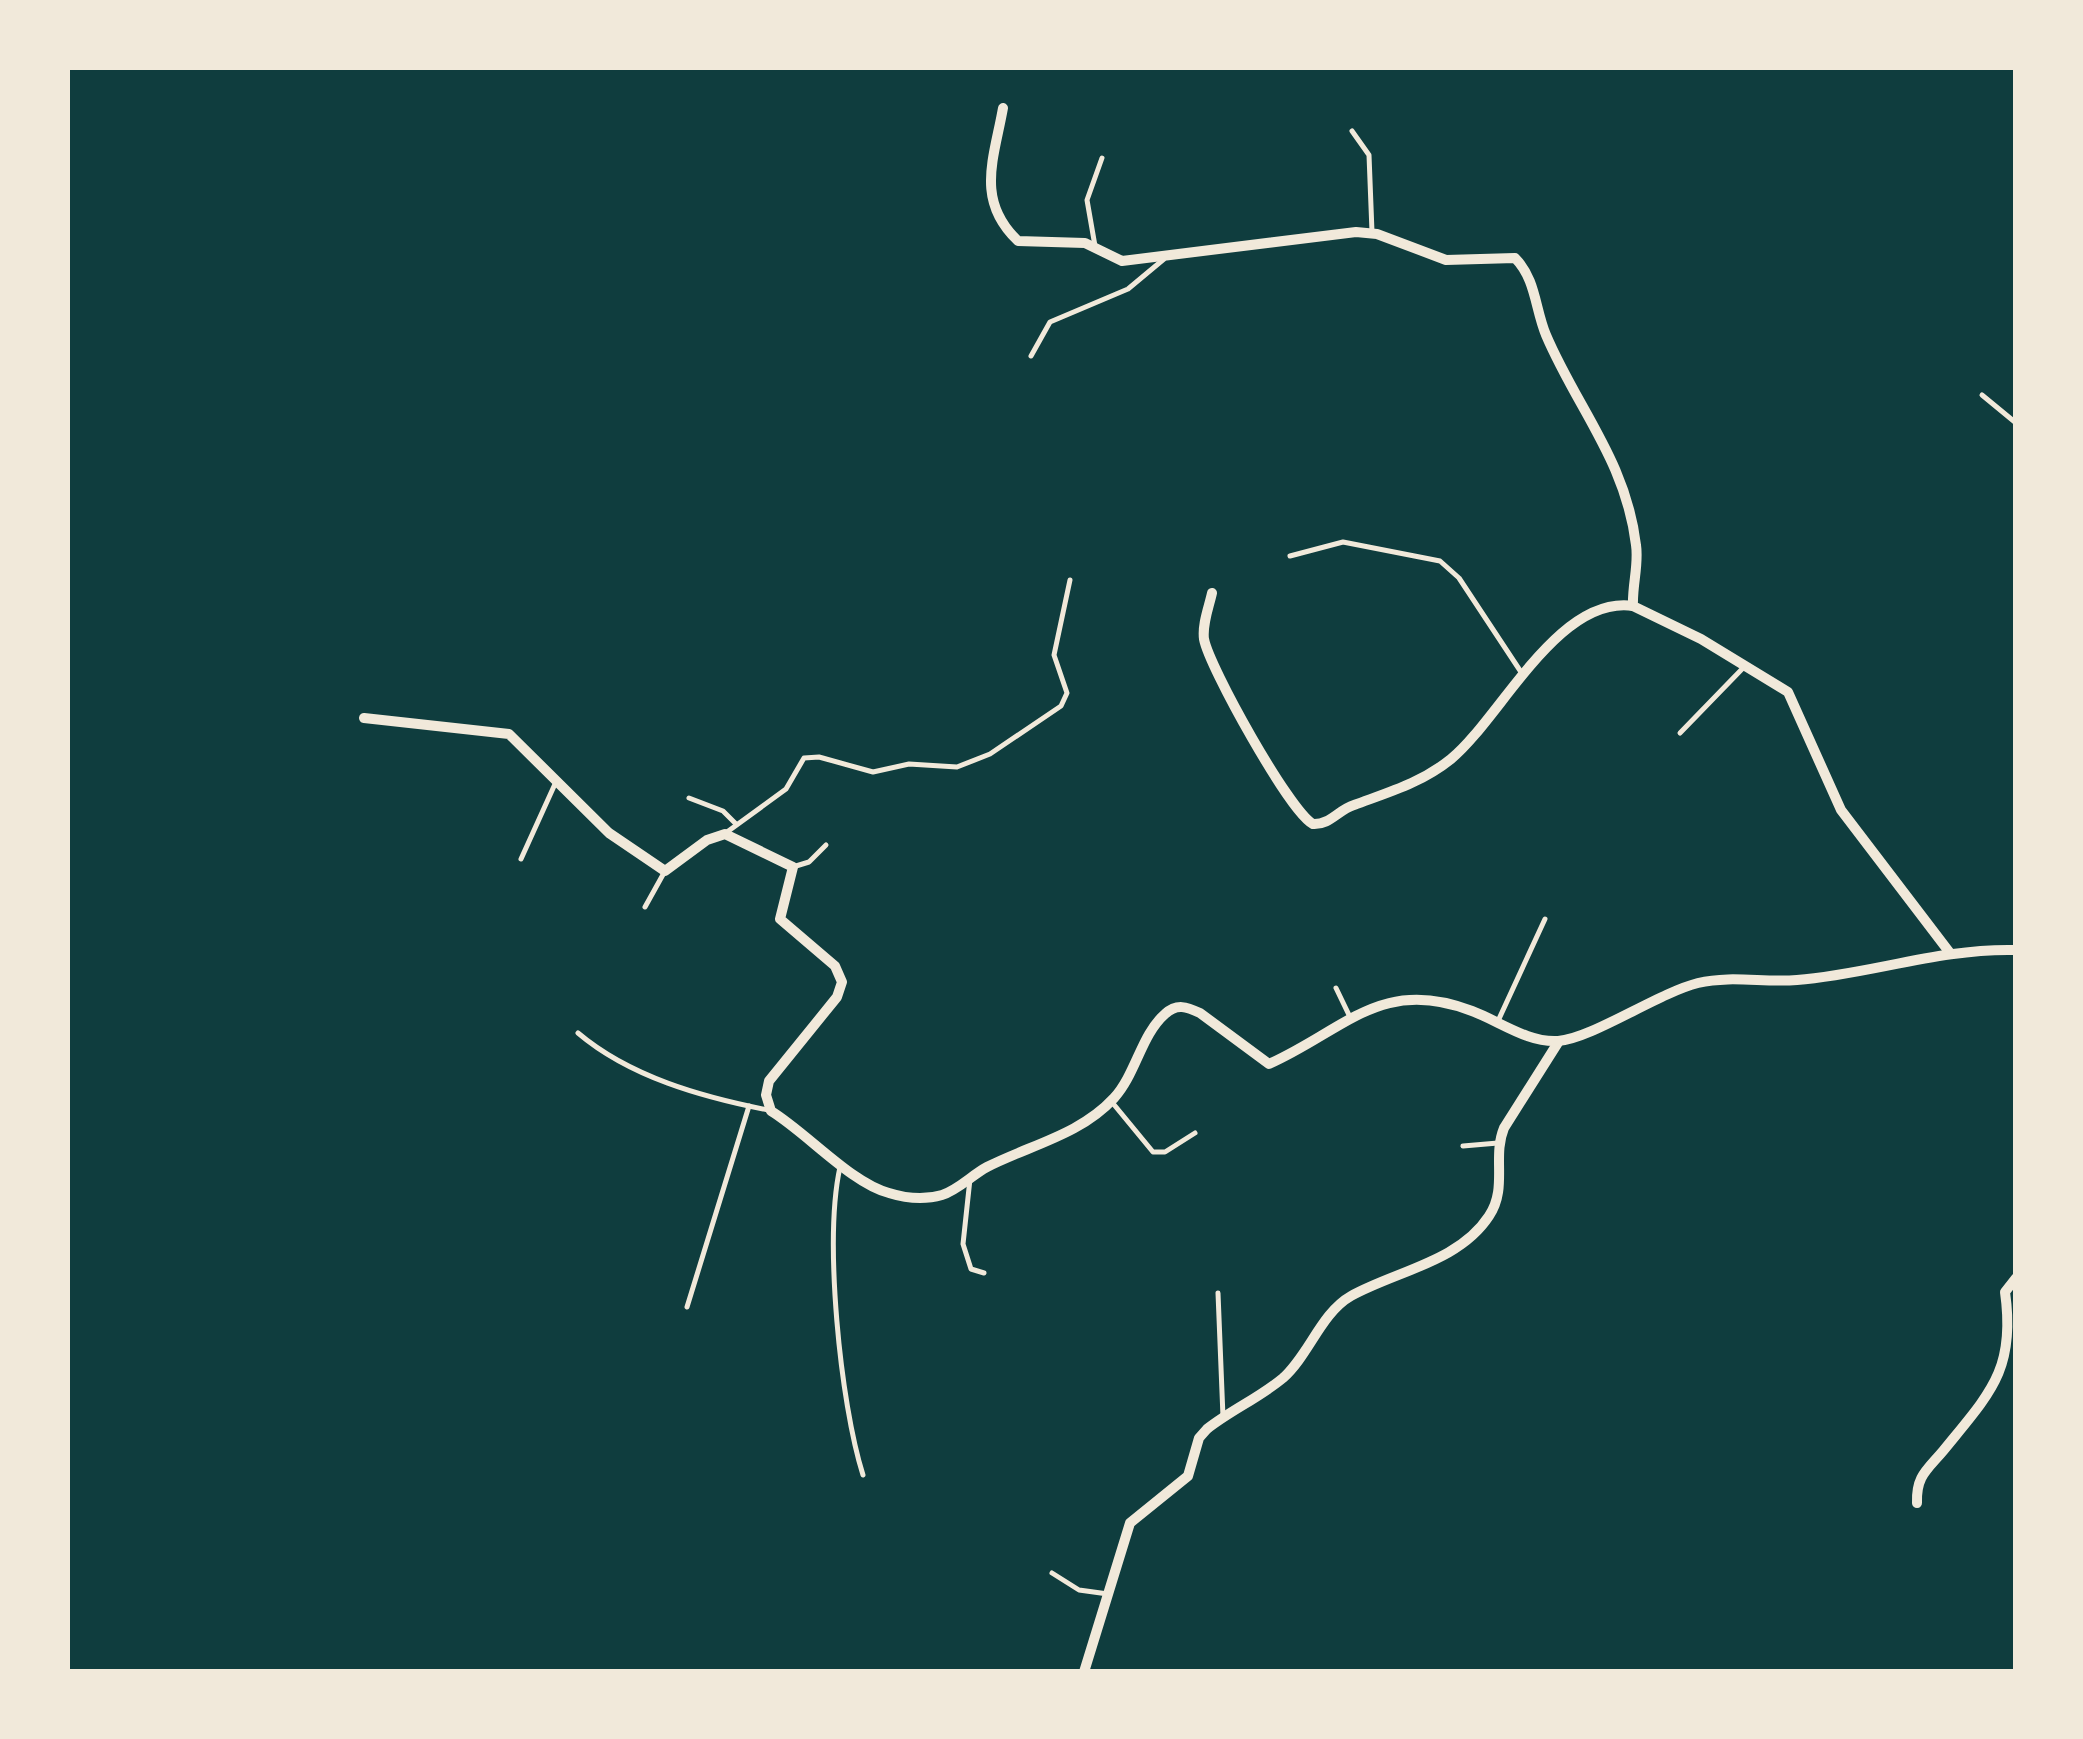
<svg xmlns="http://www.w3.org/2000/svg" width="2083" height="1739" font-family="'Archivo Narrow',sans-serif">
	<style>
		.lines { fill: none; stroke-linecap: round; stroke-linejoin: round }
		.service { stroke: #f1e9da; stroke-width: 5 }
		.minor { stroke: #f1e9da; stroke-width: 10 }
	</style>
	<rect width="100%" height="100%" fill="#0f3d3e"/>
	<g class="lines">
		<g class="service">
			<path d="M 1352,131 L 1369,155 L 1372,232"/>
			<path d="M 1095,246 L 1087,200 L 1102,158"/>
			<path d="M 1031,356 L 1050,322 L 1128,289 L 1164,259"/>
			<path d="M 1982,395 L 2016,423"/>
			<path d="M 1290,556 L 1343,542 L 1440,561 L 1459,578 L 1521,672"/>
			<path d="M 1680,733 L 1744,667"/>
			<path d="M 689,798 L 723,811 L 736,824"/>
			<path d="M 727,832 L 786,789 L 804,758 L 819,757 L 873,772 L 909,764 L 957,767 L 990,754 L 1061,706 L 1067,693 L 1054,655 L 1070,580"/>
			<path d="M 521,859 L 555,784"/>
			<path d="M 796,866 L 809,862 L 826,845"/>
			<path d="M 645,907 L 665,871"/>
			<path d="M 1336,988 L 1350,1017"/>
			<path d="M 1498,1021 L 1545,919"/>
			<path d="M 578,1033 C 630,1077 702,1097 768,1110"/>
			<path d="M 1111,1101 L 1153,1152 L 1165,1152 L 1195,1133"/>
			<path d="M 1463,1146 L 1498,1143"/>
			<path d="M 840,1167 C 824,1240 840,1402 863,1475"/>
			<path d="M 970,1179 L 963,1244 L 971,1269 L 984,1273"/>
			<path d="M 1218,1293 L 1223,1417"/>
			<path d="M 687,1307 L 749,1106"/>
			<path d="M 1052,1573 L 1079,1590 L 1108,1594"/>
		</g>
		<g class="minor">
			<path d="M 1003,108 C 994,159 975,200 1018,241 L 1085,243 L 1122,261 L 1356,232 L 1377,234 L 1446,260 L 1515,258 C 1536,279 1535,309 1546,335 C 1577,408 1626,461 1636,545 C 1639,565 1632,585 1633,606 L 1701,639 L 1788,692 L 1841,810 L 1950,953"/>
			<path d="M 1212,593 C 1209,607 1202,624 1204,639 C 1209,667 1290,812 1313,824 C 1330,825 1338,810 1354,805 C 1389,792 1421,783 1451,759 C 1500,719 1558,595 1633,606"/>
			<path d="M 364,718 L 509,734 L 609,833 L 665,871 L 707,840 L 725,834 L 793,867 L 780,919 L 835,966 L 842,982 L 837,997 L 769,1081 L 766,1095 L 771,1111 C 807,1133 851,1183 889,1193 C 905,1198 925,1200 942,1195 C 958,1190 972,1175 987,1167 C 1030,1145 1080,1135 1114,1098 C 1136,1074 1141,1035 1165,1014 C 1177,1003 1187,1007 1200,1013 L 1269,1064 C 1345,1030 1381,976 1472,1011 C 1499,1021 1528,1043 1558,1041 C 1591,1039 1658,993 1698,983 C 1732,975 1764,983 1797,980 C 1871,974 1940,948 2016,950"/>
			<path d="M 1917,1503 C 1916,1476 1927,1470 1943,1451 C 1990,1393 2016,1370 2005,1292 L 2016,1278"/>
			<path d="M 1084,1672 L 1130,1523 L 1188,1476 L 1199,1438 L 1207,1429 C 1231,1410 1259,1398 1283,1378 C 1309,1355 1321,1313 1351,1296 C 1396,1271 1459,1262 1489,1216 C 1508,1188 1492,1157 1504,1128 L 1559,1041"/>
		</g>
	</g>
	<rect width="2083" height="1739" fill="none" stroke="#f1e9da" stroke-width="140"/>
</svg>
